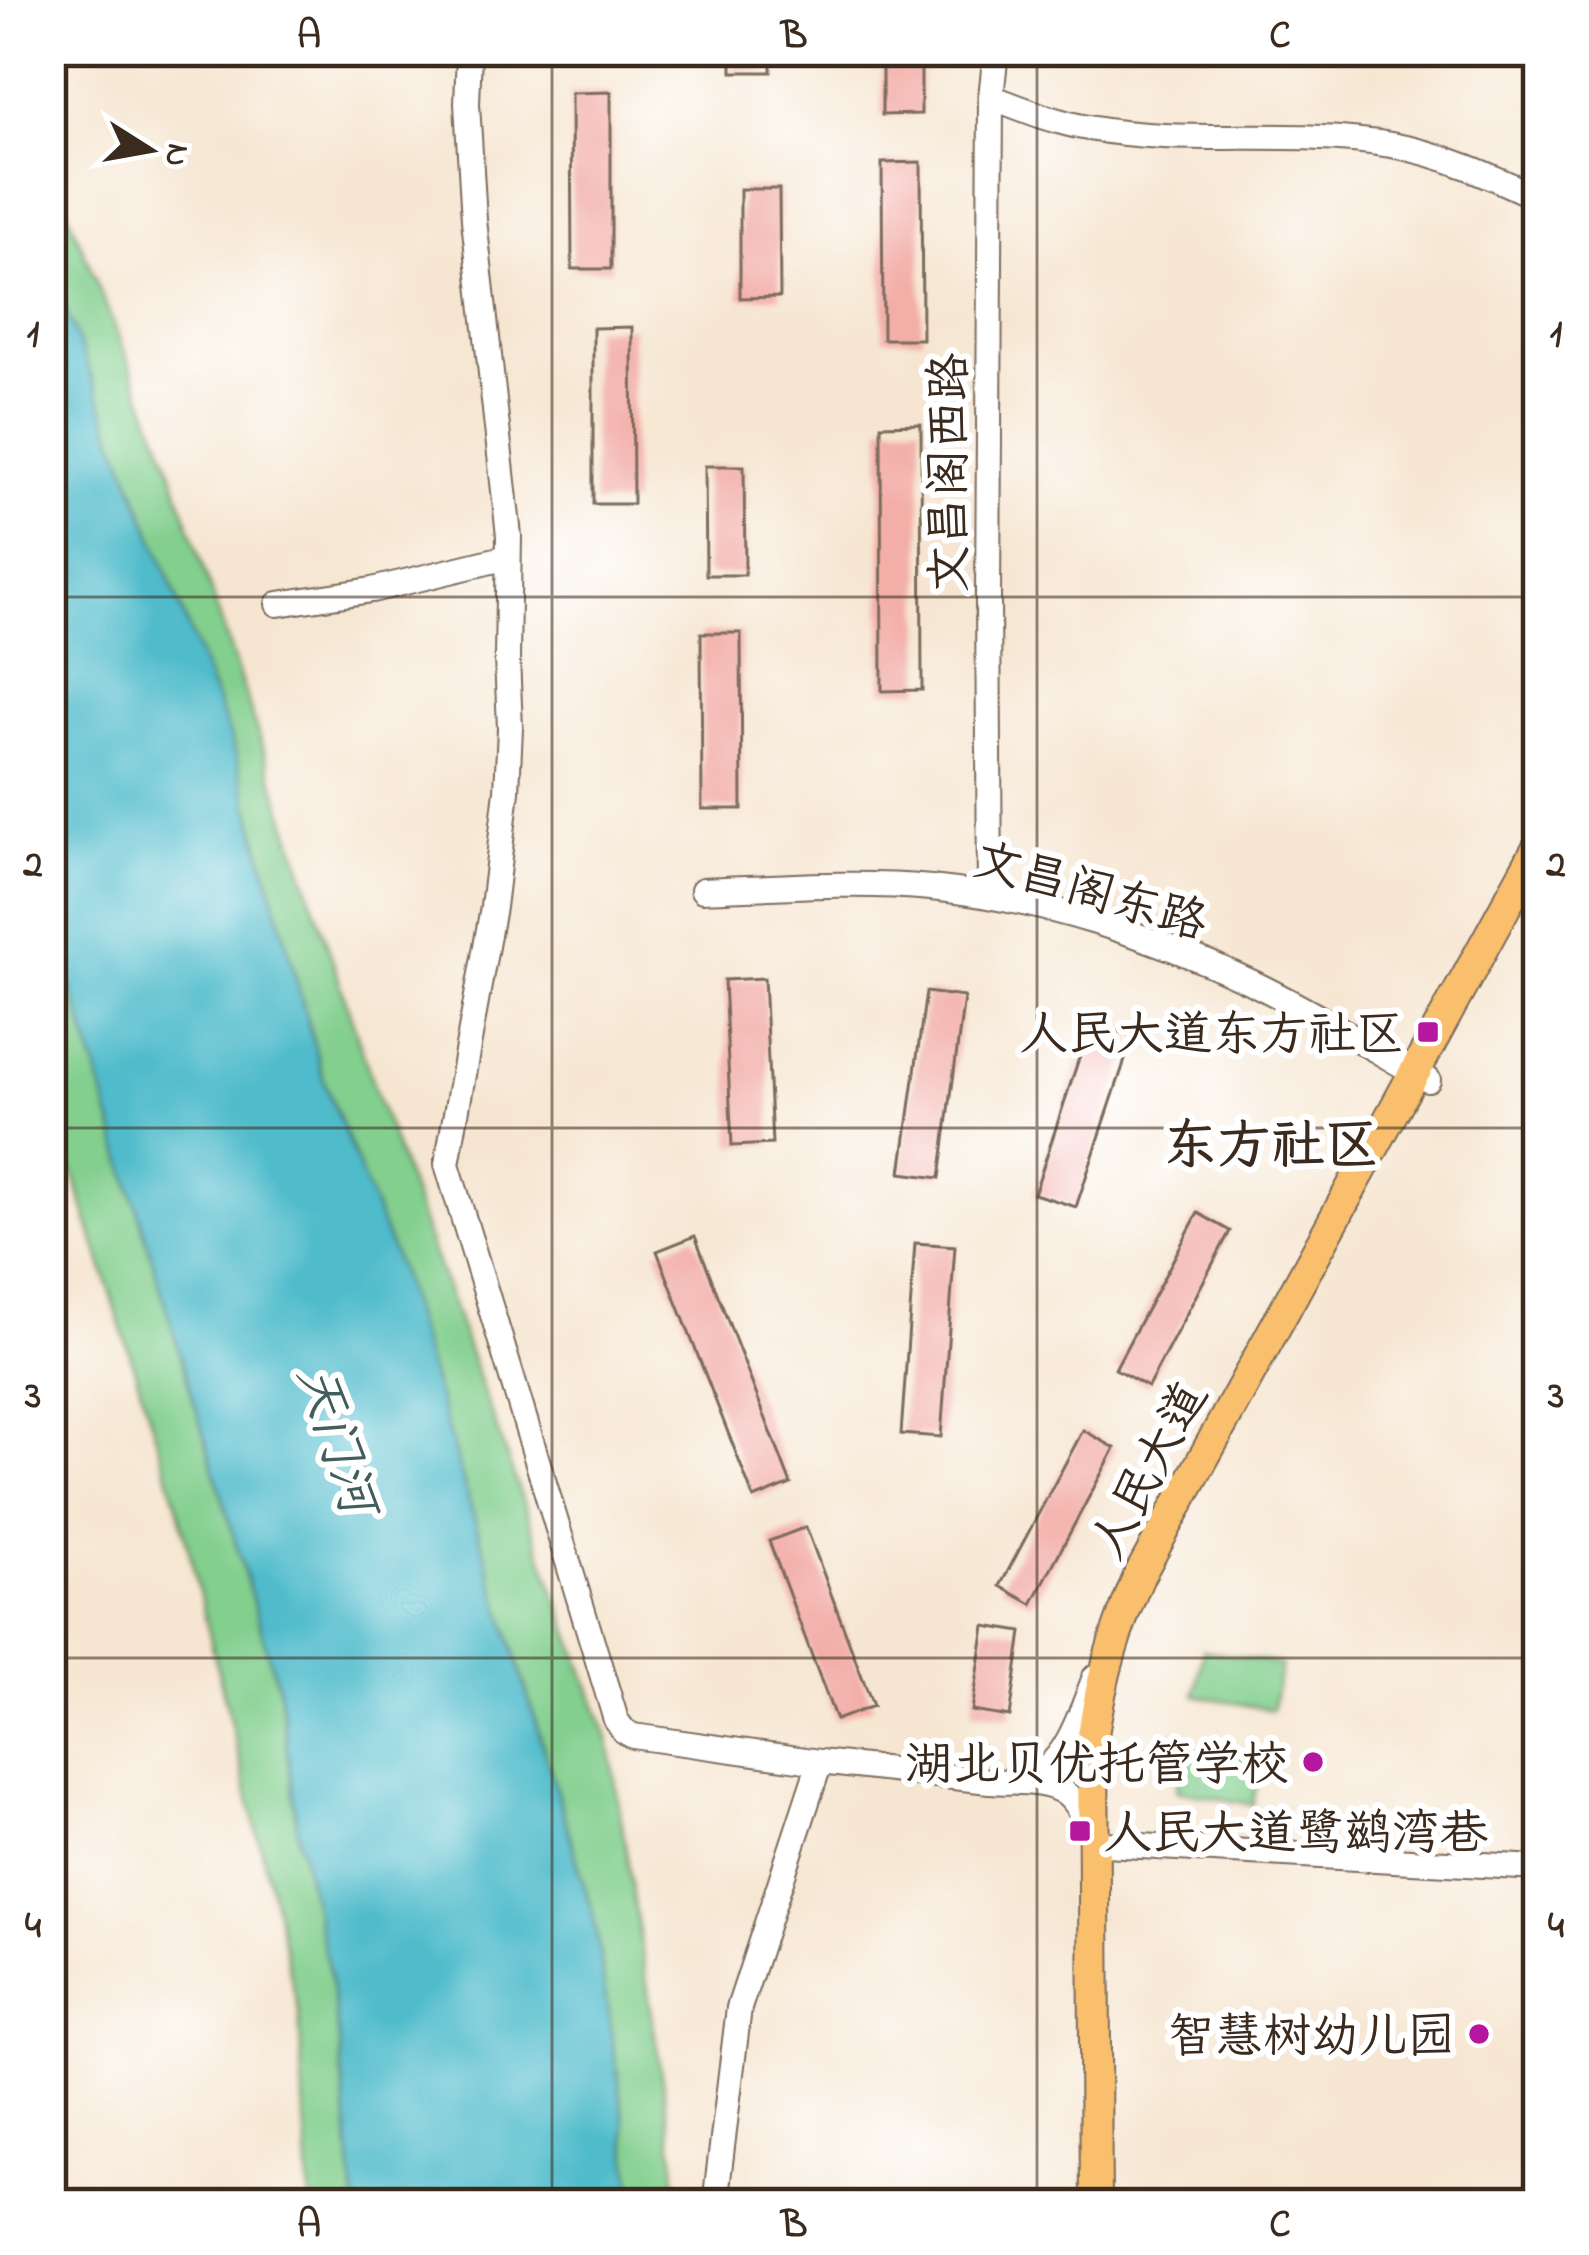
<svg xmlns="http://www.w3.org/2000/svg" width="1589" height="2255" font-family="'Indie Flower','LXGW WenKai TC',sans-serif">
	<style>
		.green { fill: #82cf8e; stroke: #5e7c56; stroke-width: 3 }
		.water { fill: #50bbcb; stroke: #467274; stroke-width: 3 }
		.building { fill: #f3aea8 }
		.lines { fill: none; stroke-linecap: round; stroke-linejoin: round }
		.minor-casing { stroke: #7c6c5d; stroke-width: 28 }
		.major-casing { stroke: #7c6c5d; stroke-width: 34 }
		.minor { stroke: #fff; stroke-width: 24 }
		.major { stroke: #f9bf6d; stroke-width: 30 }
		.grid { fill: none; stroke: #3b2a1e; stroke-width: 3; stroke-opacity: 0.55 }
		.poi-dot { fill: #b5179e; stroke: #fff; stroke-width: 4.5 }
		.labels { text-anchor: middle; stroke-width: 12; stroke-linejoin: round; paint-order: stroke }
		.street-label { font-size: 48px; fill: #3b2a1e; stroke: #fff }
		.poi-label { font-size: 48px; fill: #3b2a1e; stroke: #fff; text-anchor: end }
		.water-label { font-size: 51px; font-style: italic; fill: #425d5b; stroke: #fff }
		.quarter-label { font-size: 54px; font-weight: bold; fill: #3b2a1e; stroke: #fff }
		.neatline { fill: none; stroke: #3b2a1e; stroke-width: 4.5 }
		.grid-label { font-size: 39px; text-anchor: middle; font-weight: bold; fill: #3b2a1e }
	</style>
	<rect width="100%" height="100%" fill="#fff"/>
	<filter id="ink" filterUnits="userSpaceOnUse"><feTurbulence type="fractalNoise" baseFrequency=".00833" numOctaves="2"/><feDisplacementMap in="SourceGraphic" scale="24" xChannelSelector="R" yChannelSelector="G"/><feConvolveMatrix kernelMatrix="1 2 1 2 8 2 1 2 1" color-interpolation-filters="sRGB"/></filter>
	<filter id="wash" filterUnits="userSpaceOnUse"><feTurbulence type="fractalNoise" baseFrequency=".004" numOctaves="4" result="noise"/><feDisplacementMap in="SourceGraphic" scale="48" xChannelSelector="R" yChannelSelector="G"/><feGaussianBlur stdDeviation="2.7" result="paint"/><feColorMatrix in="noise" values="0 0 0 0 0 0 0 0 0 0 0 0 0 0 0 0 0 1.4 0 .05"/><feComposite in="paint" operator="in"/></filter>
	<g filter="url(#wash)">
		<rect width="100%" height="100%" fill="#f6e6d1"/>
		<g class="green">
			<path d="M 51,171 L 166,454 L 380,1105 L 609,1741 L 675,2163 L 676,2204 L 310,2204 L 299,2014 L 274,1902 L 180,1513 L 51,1103 Z"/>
			<path d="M 1203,1650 L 1281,1665 L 1272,1710 L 1195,1695 Z"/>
			<path d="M 1184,1746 L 1261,1760 L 1253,1805 L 1177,1790 Z"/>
		</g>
		<path class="water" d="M 51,272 L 232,741 L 323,1078 L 399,1269 L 562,1809 L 594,1918 L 625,2123 L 634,2204 L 355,2204 L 340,2049 L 329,1972 L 299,1841 L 280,1694 L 79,1011 L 51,931 Z"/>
		<g id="blocks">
			<g class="building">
				<rect x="732" y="51" width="39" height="21"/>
				<path d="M 882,51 L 921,51 L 921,114 L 882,115 Z"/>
				<path d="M 611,92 L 611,269 L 572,269 L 571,93 Z"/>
				<path d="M 921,162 L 922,339 L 883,339 L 882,163 Z"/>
				<path d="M 740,189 L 779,189 L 780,297 L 740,298 Z"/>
				<path d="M 632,327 L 633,504 L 593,504 L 593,328 Z"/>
				<path d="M 921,424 L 922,690 L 882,691 L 881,425 Z"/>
				<path d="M 705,466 L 744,466 L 745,575 L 706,575 Z"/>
				<path d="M 701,633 L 741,633 L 742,809 L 702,809 Z"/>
				<path d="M 764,978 L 772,1144 L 732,1146 L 724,980 Z"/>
				<path d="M 926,992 L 964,997 L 940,1178 L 901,1173 Z"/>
				<path d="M 1091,1022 L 1133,1036 L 1076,1207 L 1034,1194 Z"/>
				<path d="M 1198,1213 L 1230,1231 L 1148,1387 L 1115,1369 Z"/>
				<path d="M 695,1236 L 791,1484 L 754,1499 L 657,1251 Z"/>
				<path d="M 915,1243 L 955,1246 L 941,1437 L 901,1434 Z"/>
				<path d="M 1083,1430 L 1115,1448 L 1032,1604 L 1000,1586 Z"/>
				<path d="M 806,1527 L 873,1706 L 836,1720 L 769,1541 Z"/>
				<path d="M 985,1626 L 1022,1632 L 1010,1717 L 972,1711 Z"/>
			</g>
		</g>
	</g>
	<g filter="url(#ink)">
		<use href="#blocks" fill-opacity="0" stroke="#7c6c5d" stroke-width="3"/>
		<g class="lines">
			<defs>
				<g id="minor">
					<path d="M 469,51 L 467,104 L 474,220 L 509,536 L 507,658 L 510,728 L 507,791 L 493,907 L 447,1164 L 616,1720 L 624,1731 L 633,1736 L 820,1762"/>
					<path d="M 991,97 C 1023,109 1054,122 1088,128 C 1187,146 1291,128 1391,145 C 1443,154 1491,176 1538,198"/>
					<path d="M 278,604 L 372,590 L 508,557"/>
					<path d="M 703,890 C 779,887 855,881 931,888 C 1040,899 1154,936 1253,983 C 1313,1012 1370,1047 1428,1080"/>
					<path d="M 990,896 L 988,599 L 991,97 L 996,51"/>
					<path d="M 1019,1782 C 1060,1783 1076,1793 1089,1833"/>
					<path d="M 1105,1844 L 1538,1868"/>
					<path d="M 715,2204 L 739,2008 L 820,1762 L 989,1781 C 999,1781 1009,1783 1018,1781 C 1065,1774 1080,1714 1095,1677"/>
				</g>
				<path id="major" d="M 1096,2204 L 1093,1735 C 1102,1674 1115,1631 1140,1574 L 1538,847"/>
			</defs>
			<use href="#minor" class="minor-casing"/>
			<use href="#major" class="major-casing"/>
			<use href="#minor" class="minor"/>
			<use href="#major" class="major"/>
		</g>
	</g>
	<path class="grid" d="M 552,51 L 552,2204M 1037,51 L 1037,2204M 51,597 L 1538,597M 51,1128 L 1538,1128M 51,1658 L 1538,1658"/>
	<g class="poi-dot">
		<rect x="1416" y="1020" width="24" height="24" rx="6"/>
		<circle cx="1313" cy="1762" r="12"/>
		<rect x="1068" y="1819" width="24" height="24" rx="6"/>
		<circle cx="1479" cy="2034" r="12"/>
	</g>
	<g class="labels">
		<g class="street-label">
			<text transform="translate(947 473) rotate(-90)" y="17">文昌阁西路</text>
			<text transform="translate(1091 889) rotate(16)" y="17">文昌阁东路</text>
			<text transform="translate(1147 1469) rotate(-62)" y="17">人民大道</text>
		</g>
		<g class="poi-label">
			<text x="1404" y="1049">人民大道东方社区</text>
			<text x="1289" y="1779">湖北贝优托管学校</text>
			<text x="1104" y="1848" text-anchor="start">人民大道鹭鹚湾巷</text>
			<text x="1455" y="2051">智慧树幼儿园</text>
		</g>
		<g class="water-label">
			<text transform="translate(339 1439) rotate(72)" y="18">天门河</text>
		</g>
		<g class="quarter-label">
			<text x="1271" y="1162">东方社区</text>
		</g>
	</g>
	<rect width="1589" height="2255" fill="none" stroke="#fff" stroke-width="132"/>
	<g transform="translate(150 150) rotate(101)" stroke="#ffffff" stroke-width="9" paint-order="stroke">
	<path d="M0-9L21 45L0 30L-21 45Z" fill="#3b2a1e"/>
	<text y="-18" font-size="33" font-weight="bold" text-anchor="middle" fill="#3b2a1e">N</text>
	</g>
	<rect x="66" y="66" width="1457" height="2123" class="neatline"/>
	<g class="grid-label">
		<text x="309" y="47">A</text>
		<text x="794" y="47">B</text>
		<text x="1280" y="47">C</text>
		<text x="33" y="345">1</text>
		<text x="1556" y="345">1</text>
		<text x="33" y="876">2</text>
		<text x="1556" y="876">2</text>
		<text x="33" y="1407">3</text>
		<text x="1556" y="1407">3</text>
		<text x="33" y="1937">4</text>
		<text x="1556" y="1937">4</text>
		<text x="309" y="2236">A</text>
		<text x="794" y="2236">B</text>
		<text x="1280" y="2236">C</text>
	</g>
</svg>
